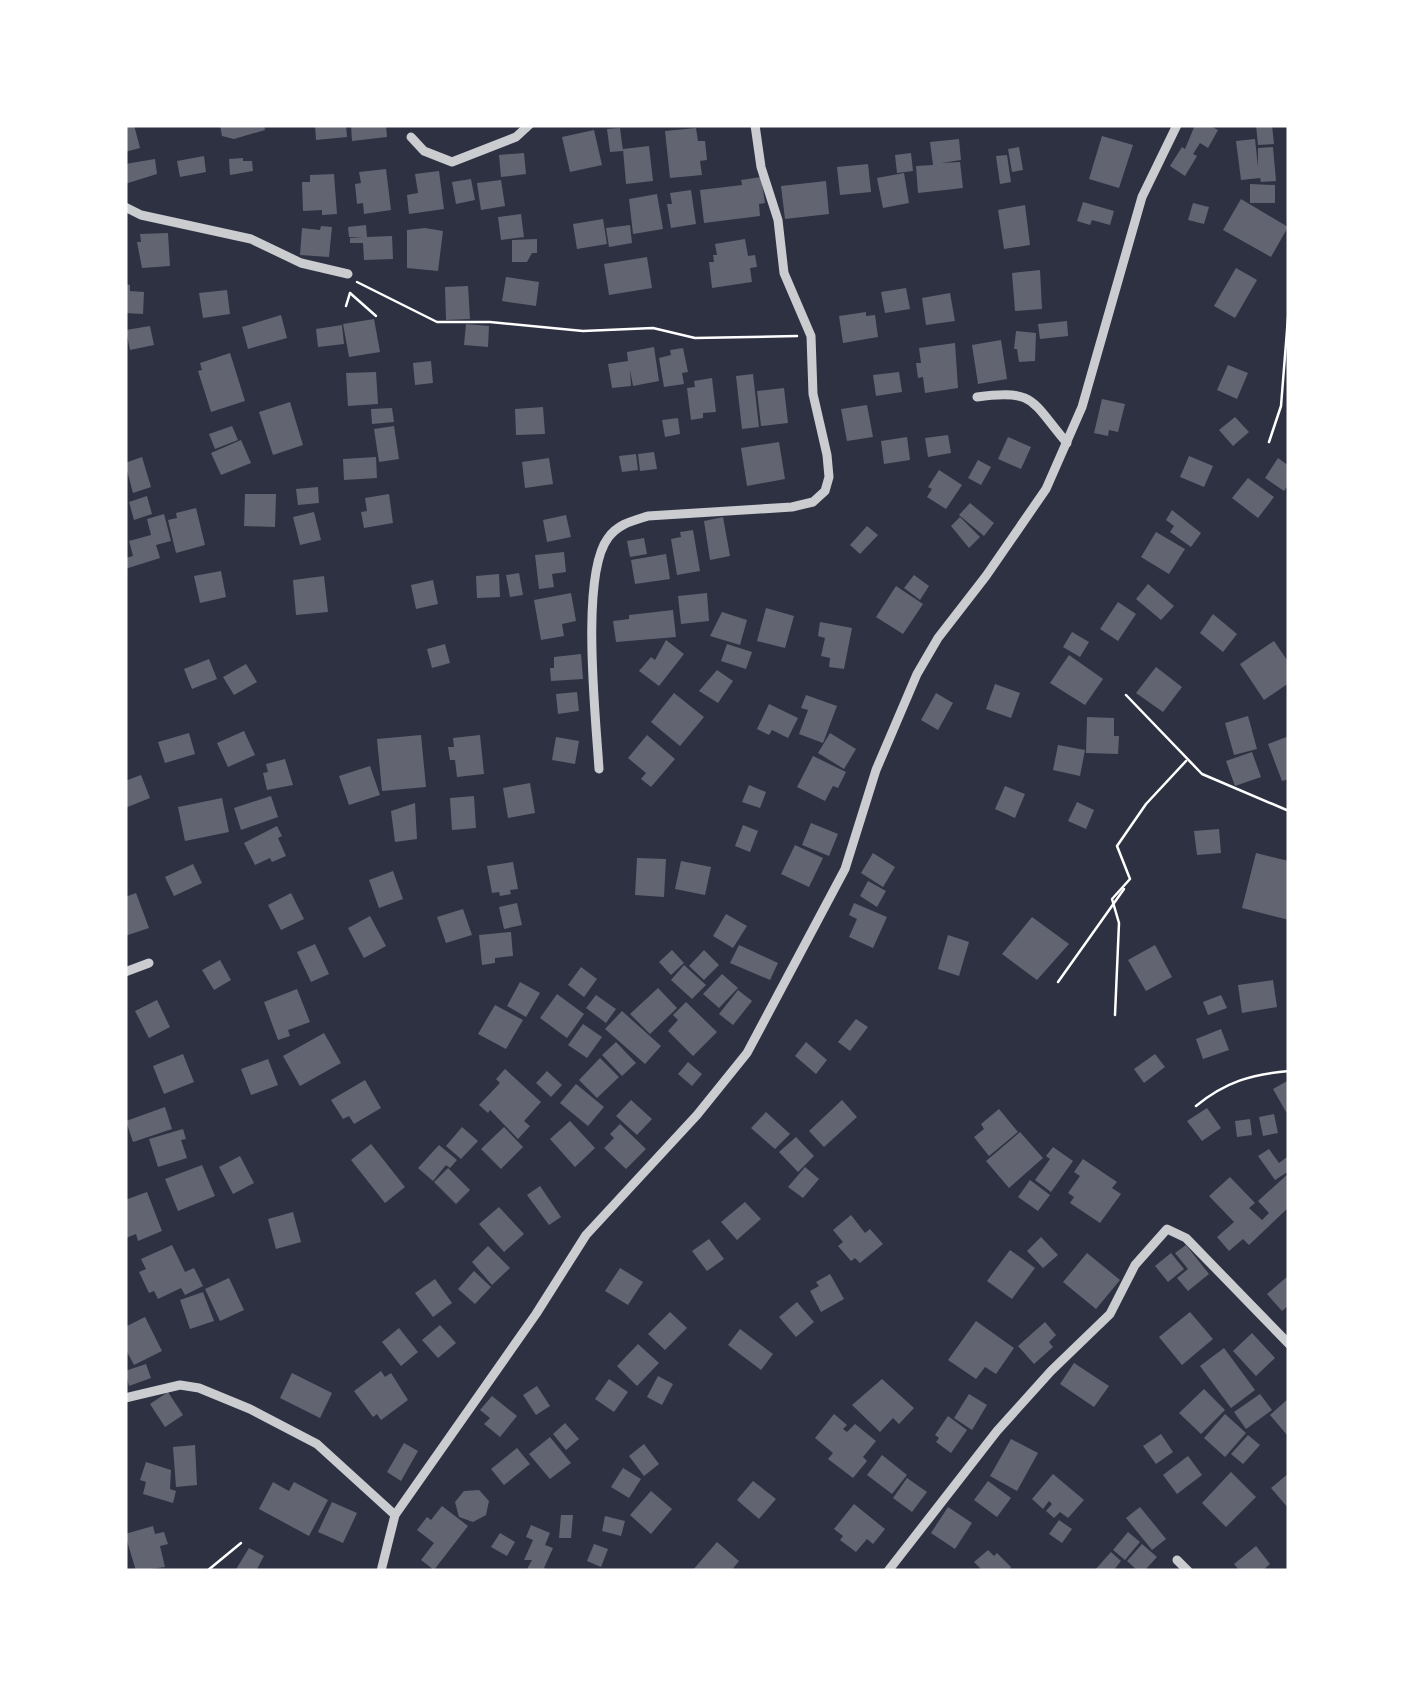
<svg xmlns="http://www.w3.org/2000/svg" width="1414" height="1696" font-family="Rubik,sans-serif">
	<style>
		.building { fill: #626471 }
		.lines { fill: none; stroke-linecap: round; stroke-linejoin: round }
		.path { stroke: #fff; stroke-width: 2.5 }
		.minor { stroke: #caccd0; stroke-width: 9 }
	</style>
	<rect width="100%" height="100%" fill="#2d3142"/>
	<g class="building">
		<path d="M 125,125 L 134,125 L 140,148 L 125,152 Z"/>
		<path d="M 220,125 L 264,125 L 265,130 L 234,139 L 222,136 Z"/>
		<path d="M 315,125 L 346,125 L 347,137 L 316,140 Z"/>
		<path d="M 351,125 L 386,125 L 387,137 L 352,141 Z"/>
		<path d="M 1195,125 L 1209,125 L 1218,130 L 1208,148 L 1200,143 L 1193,154 L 1197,156 L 1185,176 L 1170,166 L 1182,147 L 1185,149 Z"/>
		<path d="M 1256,125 L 1272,125 L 1274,144 L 1258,145 Z"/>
		<path d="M 620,128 L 623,151 L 610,152 L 607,129 Z"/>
		<path d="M 696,128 L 698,141 L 705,141 L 707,160 L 700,161 L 702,175 L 670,178 L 665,131 Z"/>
		<path d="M 594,130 L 602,165 L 570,172 L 562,137 Z"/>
		<path d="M 1102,136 L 1133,145 L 1119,188 L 1089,179 Z"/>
		<path d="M 959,139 L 961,160 L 941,163 L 960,162 L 963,188 L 918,193 L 916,166 L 933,165 L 930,142 Z"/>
		<path d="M 1255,139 L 1258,167 L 1258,148 L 1273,147 L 1276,181 L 1261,182 L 1260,178 L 1241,180 L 1236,141 Z"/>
		<path d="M 649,146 L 653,181 L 626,184 L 623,149 Z"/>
		<path d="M 1019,147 L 1023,170 L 1012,172 L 1008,149 Z"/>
		<path d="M 524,153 L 526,174 L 501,177 L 499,155 Z"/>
		<path d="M 911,153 L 913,171 L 897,173 L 895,155 Z"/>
		<path d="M 1007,155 L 1011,182 L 1000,184 L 996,156 Z"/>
		<path d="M 204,156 L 206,172 L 180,177 L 177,161 Z"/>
		<path d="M 243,158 L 243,161 L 252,161 L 253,171 L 230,175 L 229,159 Z"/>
		<path d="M 155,159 L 157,174 L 125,184 L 125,164 Z"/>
		<path d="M 868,164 L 871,192 L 840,195 L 837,167 Z"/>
		<path d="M 386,169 L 391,210 L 364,214 L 363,203 L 357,204 L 355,184 L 361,183 L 359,172 Z"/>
		<path d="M 439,171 L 444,209 L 409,214 L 407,195 L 418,193 L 415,174 Z"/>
		<path d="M 904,173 L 909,203 L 883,208 L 877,178 Z"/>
		<path d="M 334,174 L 337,214 L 322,215 L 322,210 L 303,211 L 302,182 L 310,182 L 310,175 Z"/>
		<path d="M 761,177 L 765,203 L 759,204 L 760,216 L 704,223 L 700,190 L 742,185 L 741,180 Z"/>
		<path d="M 471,179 L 475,200 L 456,204 L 452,182 Z"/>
		<path d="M 501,180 L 505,206 L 481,210 L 477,183 Z"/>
		<path d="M 826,181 L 829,214 L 785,219 L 781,186 Z"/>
		<path d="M 1250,184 L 1275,185 L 1275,203 L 1250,203 Z"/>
		<path d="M 691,190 L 696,224 L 671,228 L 667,204 L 672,204 L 670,193 Z"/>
		<path d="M 657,194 L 663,229 L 633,234 L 629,199 Z"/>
		<path d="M 1241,199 L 1288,227 L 1271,257 L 1223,230 Z"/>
		<path d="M 1083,202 L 1114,211 L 1110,225 L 1092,220 L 1090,225 L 1077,221 Z"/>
		<path d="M 1193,203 L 1209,207 L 1204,224 L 1188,220 Z"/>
		<path d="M 1025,205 L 1030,245 L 1004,249 L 998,210 Z"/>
		<path d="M 521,214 L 524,237 L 501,240 L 498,217 Z"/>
		<path d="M 603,219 L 607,244 L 577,249 L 573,224 Z"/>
		<path d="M 366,225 L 367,237 L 392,236 L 393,259 L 364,260 L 363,243 L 350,243 L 350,238 L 363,238 L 349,237 L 348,227 Z"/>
		<path d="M 630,225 L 632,243 L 609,247 L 606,228 Z"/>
		<path d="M 321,226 L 332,227 L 329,257 L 300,255 L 302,228 L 320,230 Z"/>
		<path d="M 425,228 L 443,231 L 438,271 L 407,268 L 407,230 Z"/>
		<path d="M 168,233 L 170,266 L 142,268 L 137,242 L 141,242 L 140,234 Z"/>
		<path d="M 537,239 L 537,253 L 532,253 L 527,262 L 512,262 L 512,240 Z"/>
		<path d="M 745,239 L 748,256 L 755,255 L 757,267 L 750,268 L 752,282 L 712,288 L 709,262 L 714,262 L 713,255 L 717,255 L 715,244 Z"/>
		<path d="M 647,257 L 652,288 L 609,295 L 604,264 Z"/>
		<path d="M 1236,268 L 1257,280 L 1235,318 L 1214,306 Z"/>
		<path d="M 1040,270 L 1042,309 L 1015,311 L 1012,273 Z"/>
		<path d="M 506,277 L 539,282 L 536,306 L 502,301 Z"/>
		<path d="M 125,284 L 130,285 L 130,291 L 144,292 L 143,314 L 125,313 Z"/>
		<path d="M 468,286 L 470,319 L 446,320 L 445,287 Z"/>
		<path d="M 906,288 L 910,309 L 885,313 L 881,292 Z"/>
		<path d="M 227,290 L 230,314 L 203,318 L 199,293 Z"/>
		<path d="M 950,293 L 955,321 L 926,325 L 922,298 Z"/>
		<path d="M 866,312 L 866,316 L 875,315 L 878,337 L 843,343 L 839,316 Z"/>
		<path d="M 281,315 L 287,338 L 248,349 L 242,327 Z"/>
		<path d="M 374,319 L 380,352 L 349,357 L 343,324 Z"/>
		<path d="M 1067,321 L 1068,336 L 1040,339 L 1038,324 Z"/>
		<path d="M 466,324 L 489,326 L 488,347 L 464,345 Z"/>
		<path d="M 342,325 L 344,344 L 318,347 L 316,329 Z"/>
		<path d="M 150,326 L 154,345 L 130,350 L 126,330 Z"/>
		<path d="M 1016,331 L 1036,333 L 1035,361 L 1019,362 L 1017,349 L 1014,349 Z"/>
		<path d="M 1001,340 L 1007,379 L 978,384 L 972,345 Z"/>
		<path d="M 955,343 L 958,388 L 925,393 L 923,377 L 918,378 L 916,363 L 921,363 L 919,348 Z"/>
		<path d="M 654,347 L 659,381 L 633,386 L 630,370 L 631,386 L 612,388 L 608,364 L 628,361 L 627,352 Z"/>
		<path d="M 683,348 L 688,372 L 682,373 L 684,384 L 664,387 L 659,358 L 671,355 L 670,350 Z"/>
		<path d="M 230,353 L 245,401 L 211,412 L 198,371 L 202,370 L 200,363 Z"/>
		<path d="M 431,361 L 433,383 L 415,385 L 413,363 Z"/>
		<path d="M 1228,365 L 1248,373 L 1237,399 L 1217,390 Z"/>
		<path d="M 376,372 L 378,404 L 348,406 L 346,373 Z"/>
		<path d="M 899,372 L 902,392 L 876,396 L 873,375 Z"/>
		<path d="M 753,374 L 759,427 L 742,429 L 736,376 Z"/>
		<path d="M 712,378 L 716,412 L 703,413 L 703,418 L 691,420 L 687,388 L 695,387 L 694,381 Z"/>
		<path d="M 784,388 L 788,423 L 761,426 L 757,391 Z"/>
		<path d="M 1102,399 L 1125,404 L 1118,432 L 1109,430 L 1108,436 L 1094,433 Z"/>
		<path d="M 290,402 L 303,445 L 273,455 L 259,412 Z"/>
		<path d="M 867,405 L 873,437 L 847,441 L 841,409 Z"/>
		<path d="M 543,407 L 545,434 L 516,435 L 515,409 Z"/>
		<path d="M 392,408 L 394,422 L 372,424 L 371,409 Z"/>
		<path d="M 1235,417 L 1249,432 L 1233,446 L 1219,430 Z"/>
		<path d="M 678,418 L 680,434 L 665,437 L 662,420 Z"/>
		<path d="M 232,426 L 238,440 L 215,449 L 209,434 Z"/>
		<path d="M 394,426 L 399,459 L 379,462 L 374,429 Z"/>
		<path d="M 948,435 L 951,453 L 928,457 L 925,438 Z"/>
		<path d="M 907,437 L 910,460 L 884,464 L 881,441 Z"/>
		<path d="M 1008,437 L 1031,447 L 1021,469 L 998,459 Z"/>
		<path d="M 241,440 L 251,463 L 221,475 L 211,453 Z"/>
		<path d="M 779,442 L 785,479 L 747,486 L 741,448 Z"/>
		<path d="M 654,452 L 657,469 L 640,471 L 638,454 Z"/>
		<path d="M 636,454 L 638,470 L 622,472 L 619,456 Z"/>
		<path d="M 1189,456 L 1213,466 L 1204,487 L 1180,477 Z"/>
		<path d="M 142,457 L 151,487 L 133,493 L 125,463 Z"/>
		<path d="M 376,457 L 377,478 L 344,480 L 343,459 Z"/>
		<path d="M 549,458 L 553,484 L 525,488 L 522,462 Z"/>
		<path d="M 1278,458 L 1289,466 L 1289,484 L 1284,491 L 1265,478 Z"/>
		<path d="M 978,460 L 991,467 L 981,485 L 968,478 Z"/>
		<path d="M 939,470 L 962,485 L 946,509 L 927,497 L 932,489 L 928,487 Z"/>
		<path d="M 1248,478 L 1274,497 L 1258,518 L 1232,498 Z"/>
		<path d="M 318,487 L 319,503 L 298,505 L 296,489 Z"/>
		<path d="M 245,494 L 276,494 L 275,527 L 244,526 Z"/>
		<path d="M 389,494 L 393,523 L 364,528 L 361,512 L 367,511 L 365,498 Z"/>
		<path d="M 147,496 L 152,514 L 134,520 L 129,502 Z"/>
		<path d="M 970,503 L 994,523 L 984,536 L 959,515 Z"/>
		<path d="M 196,508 L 205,545 L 176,553 L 168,520 L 177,518 L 176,513 Z"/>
		<path d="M 1172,510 L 1201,533 L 1191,547 L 1170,532 L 1174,526 L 1166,520 Z"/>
		<path d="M 314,512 L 321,540 L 300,545 L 293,517 Z"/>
		<path d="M 164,514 L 171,541 L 156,545 L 160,558 L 125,569 L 125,558 L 133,556 L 129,541 L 151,535 L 147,519 Z"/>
		<path d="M 566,515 L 571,537 L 547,542 L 543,520 Z"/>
		<path d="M 723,517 L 730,556 L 710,560 L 704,521 Z"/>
		<path d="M 960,517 L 980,537 L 969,548 L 951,526 Z"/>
		<path d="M 867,526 L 878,535 L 860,554 L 850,545 Z"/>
		<path d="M 693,530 L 700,571 L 677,575 L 671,539 L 681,537 L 680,532 Z"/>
		<path d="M 1156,532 L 1185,549 L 1169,574 L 1141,557 Z"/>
		<path d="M 644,538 L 647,554 L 630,557 L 627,541 Z"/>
		<path d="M 564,552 L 566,572 L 552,574 L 554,587 L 539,589 L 535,555 Z"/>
		<path d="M 666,554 L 670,579 L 635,584 L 631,560 Z"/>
		<path d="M 221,571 L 226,597 L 200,603 L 194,576 Z"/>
		<path d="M 519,573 L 523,595 L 510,597 L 506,575 Z"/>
		<path d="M 499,574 L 500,597 L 477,598 L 476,576 Z"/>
		<path d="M 914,575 L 929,586 L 920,600 L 904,588 Z"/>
		<path d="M 324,576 L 328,612 L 296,615 L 293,580 Z"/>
		<path d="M 433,580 L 438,604 L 416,609 L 411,585 Z"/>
		<path d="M 1148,584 L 1174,606 L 1161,620 L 1136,599 Z"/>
		<path d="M 896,586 L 923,604 L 903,634 L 876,617 Z"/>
		<path d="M 571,593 L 576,621 L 562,624 L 564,636 L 541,640 L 534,600 Z"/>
		<path d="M 707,593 L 709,621 L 681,624 L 678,596 Z"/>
		<path d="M 1118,602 L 1136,614 L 1118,641 L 1100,629 Z"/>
		<path d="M 766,608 L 794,616 L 785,648 L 757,641 Z"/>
		<path d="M 673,610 L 676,637 L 616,642 L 613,621 L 629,619 L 629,615 Z"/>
		<path d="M 722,612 L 747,620 L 740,645 L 710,636 Z"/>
		<path d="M 1213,614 L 1237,634 L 1223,652 L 1200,633 Z"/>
		<path d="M 820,622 L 852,628 L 844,669 L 829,667 L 830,658 L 821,656 L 825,638 L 818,636 Z"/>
		<path d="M 1072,632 L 1089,642 L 1080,657 L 1063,647 Z"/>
		<path d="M 666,640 L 684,654 L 659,686 L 639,671 L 651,657 L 655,660 Z"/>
		<path d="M 1274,641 L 1289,663 L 1289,683 L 1264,700 L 1240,664 Z"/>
		<path d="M 445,644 L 450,663 L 432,668 L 427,649 Z"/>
		<path d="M 727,644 L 752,652 L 746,669 L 721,661 Z"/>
		<path d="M 581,654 L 583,679 L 551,681 L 550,668 L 554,668 L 554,657 Z"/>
		<path d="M 1069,655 L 1103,679 L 1085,705 L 1050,683 Z"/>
		<path d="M 209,659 L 217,679 L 192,689 L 184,669 Z"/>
		<path d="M 246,664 L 257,682 L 234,695 L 223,677 Z"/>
		<path d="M 1156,667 L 1182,687 L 1163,712 L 1136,693 Z"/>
		<path d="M 717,670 L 733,681 L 718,703 L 699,691 Z"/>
		<path d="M 995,684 L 1020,693 L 1011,718 L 986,709 Z"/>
		<path d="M 577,692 L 579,711 L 558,714 L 556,694 Z"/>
		<path d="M 674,693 L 704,717 L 680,746 L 651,722 Z"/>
		<path d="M 936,693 L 953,703 L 938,730 L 921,720 Z"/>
		<path d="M 806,695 L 837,706 L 823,743 L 799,734 L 808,710 L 801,708 Z"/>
		<path d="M 769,704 L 798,718 L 788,738 L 772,730 L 769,735 L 757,729 Z"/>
		<path d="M 1248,716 L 1257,749 L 1234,755 L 1225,723 Z"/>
		<path d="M 1087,717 L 1114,718 L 1114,736 L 1119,736 L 1118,754 L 1086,753 Z"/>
		<path d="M 244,731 L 255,755 L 228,767 L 217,743 Z"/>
		<path d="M 189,733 L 195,754 L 165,763 L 158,742 Z"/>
		<path d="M 830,733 L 856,749 L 844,769 L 818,753 Z"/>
		<path d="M 421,735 L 426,787 L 382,791 L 377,739 Z"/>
		<path d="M 480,735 L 484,774 L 457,777 L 455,760 L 450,760 L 448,747 L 454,747 L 453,738 Z"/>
		<path d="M 647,735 L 675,759 L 651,787 L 641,779 L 646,773 L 628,758 Z"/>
		<path d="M 1289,736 L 1289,779 L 1282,781 L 1268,744 Z"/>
		<path d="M 556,737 L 579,741 L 575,764 L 552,760 Z"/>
		<path d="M 1058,745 L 1085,750 L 1080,776 L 1053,770 Z"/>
		<path d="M 1252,752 L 1261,777 L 1235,786 L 1226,761 Z"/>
		<path d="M 813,756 L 846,772 L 838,788 L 833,786 L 825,801 L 797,787 Z"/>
		<path d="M 285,759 L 293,785 L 267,790 L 263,773 L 268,772 L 266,764 Z"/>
		<path d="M 370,766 L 380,795 L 349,805 L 339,776 Z"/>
		<path d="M 141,775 L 150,798 L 125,808 L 125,781 Z"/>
		<path d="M 530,783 L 535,813 L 508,818 L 503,788 Z"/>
		<path d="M 749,785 L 766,792 L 760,808 L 742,802 Z"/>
		<path d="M 1005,786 L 1025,794 L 1015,818 L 995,809 Z"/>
		<path d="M 271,796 L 278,817 L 241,830 L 234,808 Z"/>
		<path d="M 474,796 L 476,828 L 452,830 L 450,798 Z"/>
		<path d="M 222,798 L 229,832 L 185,841 L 178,807 Z"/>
		<path d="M 1077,802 L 1094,810 L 1086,829 L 1068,821 Z"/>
		<path d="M 415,803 L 417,839 L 395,842 L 391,811 Z"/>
		<path d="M 811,823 L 838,834 L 829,856 L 802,845 Z"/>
		<path d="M 743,825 L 758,831 L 750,852 L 735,846 Z"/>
		<path d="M 277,826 L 282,836 L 278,838 L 286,856 L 272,862 L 270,858 L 255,865 L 244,843 Z"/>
		<path d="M 1219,829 L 1221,853 L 1197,855 L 1194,831 Z"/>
		<path d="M 795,845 L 823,858 L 809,887 L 781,874 Z"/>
		<path d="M 873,853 L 895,867 L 883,887 L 861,873 Z"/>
		<path d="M 1256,853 L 1289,861 L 1289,920 L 1242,908 Z"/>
		<path d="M 637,858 L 666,859 L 664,897 L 635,895 Z"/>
		<path d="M 681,861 L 711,867 L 705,895 L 675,889 Z"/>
		<path d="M 513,862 L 518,889 L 510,890 L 511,894 L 500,896 L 499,892 L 492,893 L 487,866 Z"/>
		<path d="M 193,864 L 202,883 L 174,896 L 165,877 Z"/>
		<path d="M 393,871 L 403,899 L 379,908 L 369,880 Z"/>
		<path d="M 868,881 L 886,891 L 877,907 L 860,896 Z"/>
		<path d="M 136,893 L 149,928 L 125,936 L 125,897 Z"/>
		<path d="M 291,893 L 304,919 L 281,930 L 268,905 Z"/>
		<path d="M 517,903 L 522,925 L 504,929 L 499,907 Z"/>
		<path d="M 854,903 L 887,917 L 873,948 L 849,937 L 857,919 L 849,915 Z"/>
		<path d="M 463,909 L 472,935 L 446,943 L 437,917 Z"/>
		<path d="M 726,914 L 747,926 L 733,948 L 713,936 Z"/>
		<path d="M 370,916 L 386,946 L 364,958 L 348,928 Z"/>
		<path d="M 1032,917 L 1069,944 L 1037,980 L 1002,954 Z"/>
		<path d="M 511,932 L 513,956 L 495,958 L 495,963 L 482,965 L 479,935 Z"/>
		<path d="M 948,935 L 969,942 L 959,976 L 938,969 Z"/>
		<path d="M 315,944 L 329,974 L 311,982 L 297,952 Z"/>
		<path d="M 739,945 L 778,963 L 770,980 L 730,963 Z"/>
		<path d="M 1155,945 L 1172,977 L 1146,991 L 1128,960 Z"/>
		<path d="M 672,950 L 684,963 L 671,975 L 659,962 Z"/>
		<path d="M 704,950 L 719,965 L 704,980 L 689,966 Z"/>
		<path d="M 220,960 L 231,980 L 214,990 L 202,970 Z"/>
		<path d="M 684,965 L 706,985 L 692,999 L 671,980 Z"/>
		<path d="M 581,967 L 597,979 L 584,997 L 568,985 Z"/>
		<path d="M 722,974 L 738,988 L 719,1008 L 703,994 Z"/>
		<path d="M 1273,980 L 1277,1007 L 1242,1013 L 1238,985 Z"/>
		<path d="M 520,982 L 540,993 L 526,1017 L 507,1006 Z"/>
		<path d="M 658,988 L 677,1008 L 650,1034 L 630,1014 Z"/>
		<path d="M 297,989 L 310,1022 L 288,1030 L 290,1036 L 278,1040 L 264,1002 Z"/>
		<path d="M 738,990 L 752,1001 L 733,1025 L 719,1014 Z"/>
		<path d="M 557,994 L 584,1014 L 567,1038 L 540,1018 Z"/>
		<path d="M 596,995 L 616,1009 L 606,1023 L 586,1008 Z"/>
		<path d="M 1221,995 L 1227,1008 L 1208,1015 L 1203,1002 Z"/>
		<path d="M 157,1000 L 170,1027 L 149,1038 L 135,1011 Z"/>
		<path d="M 686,1002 L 717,1032 L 693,1056 L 668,1031 L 678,1020 L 673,1015 Z"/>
		<path d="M 495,1005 L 523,1020 L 506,1049 L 478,1034 Z"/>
		<path d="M 622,1011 L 661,1046 L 645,1064 L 605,1029 Z"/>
		<path d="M 856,1019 L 868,1027 L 850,1051 L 838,1042 Z"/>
		<path d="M 583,1024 L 602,1037 L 587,1058 L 568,1045 Z"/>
		<path d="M 1221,1029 L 1229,1050 L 1203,1059 L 1196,1039 Z"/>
		<path d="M 324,1033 L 341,1063 L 300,1086 L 283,1056 Z"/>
		<path d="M 616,1042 L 636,1063 L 622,1076 L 602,1055 Z"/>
		<path d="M 806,1042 L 827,1060 L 816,1074 L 795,1056 Z"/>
		<path d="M 183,1054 L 194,1082 L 164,1094 L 153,1066 Z"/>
		<path d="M 1155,1054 L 1165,1067 L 1144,1083 L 1134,1069 Z"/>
		<path d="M 600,1058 L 619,1077 L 597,1098 L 579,1080 Z"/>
		<path d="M 268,1059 L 278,1085 L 251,1095 L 241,1069 Z"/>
		<path d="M 688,1062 L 702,1074 L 692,1086 L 678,1074 Z"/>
		<path d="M 505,1069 L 541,1102 L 524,1121 L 530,1126 L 518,1139 L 490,1110 L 488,1113 L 479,1105 L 500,1083 L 496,1079 Z"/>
		<path d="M 547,1071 L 562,1085 L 551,1097 L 536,1083 Z"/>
		<path d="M 365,1080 L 381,1108 L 354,1124 L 349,1116 L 343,1119 L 331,1100 Z"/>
		<path d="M 1289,1080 L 1289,1110 L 1286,1112 L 1273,1089 Z"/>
		<path d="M 576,1084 L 604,1107 L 588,1126 L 560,1103 Z"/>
		<path d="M 631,1100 L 652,1119 L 637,1135 L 616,1116 Z"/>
		<path d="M 842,1100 L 857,1117 L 824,1147 L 809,1131 Z"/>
		<path d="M 165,1107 L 172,1129 L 133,1142 L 126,1121 Z"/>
		<path d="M 1207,1108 L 1221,1128 L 1202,1141 L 1187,1121 Z"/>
		<path d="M 999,1109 L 1018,1132 L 989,1156 L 974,1137 L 984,1129 L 981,1124 Z"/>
		<path d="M 766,1112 L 790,1134 L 775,1149 L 751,1128 Z"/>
		<path d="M 1274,1114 L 1278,1133 L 1263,1136 L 1259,1117 Z"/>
		<path d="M 1250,1119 L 1252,1135 L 1237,1137 L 1235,1121 Z"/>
		<path d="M 570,1121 L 595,1148 L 575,1167 L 550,1139 Z"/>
		<path d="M 620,1124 L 646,1149 L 626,1169 L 604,1148 L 614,1138 L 610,1134 Z"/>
		<path d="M 462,1127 L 478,1141 L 461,1159 L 446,1146 Z"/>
		<path d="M 504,1127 L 523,1147 L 501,1169 L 481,1149 Z"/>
		<path d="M 183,1129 L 186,1139 L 181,1140 L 187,1158 L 158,1167 L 149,1139 Z"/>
		<path d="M 1020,1132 L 1043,1158 L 1009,1188 L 986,1161 Z"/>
		<path d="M 796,1137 L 814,1156 L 798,1172 L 779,1152 Z"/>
		<path d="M 371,1144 L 405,1187 L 385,1203 L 351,1160 Z"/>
		<path d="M 439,1145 L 457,1160 L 450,1168 L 446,1165 L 433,1181 L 418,1168 Z"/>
		<path d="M 1053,1147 L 1073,1161 L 1051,1192 L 1035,1180 L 1050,1159 L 1046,1156 Z"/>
		<path d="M 1269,1149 L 1279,1163 L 1287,1157 L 1289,1160 L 1289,1171 L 1275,1180 L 1258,1156 Z"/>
		<path d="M 240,1156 L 254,1183 L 233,1194 L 219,1167 Z"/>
		<path d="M 1083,1159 L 1117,1182 L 1112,1188 L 1121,1194 L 1100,1223 L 1070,1203 L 1074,1197 L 1068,1193 L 1080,1176 L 1074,1172 Z"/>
		<path d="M 202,1165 L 215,1196 L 178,1211 L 165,1179 Z"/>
		<path d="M 805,1167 L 819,1179 L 803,1198 L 788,1187 Z"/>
		<path d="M 448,1168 L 470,1190 L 456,1204 L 434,1182 Z"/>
		<path d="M 1289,1173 L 1289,1207 L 1249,1245 L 1243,1239 L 1229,1251 L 1217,1237 L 1234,1222 L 1209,1196 L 1230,1177 L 1255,1203 L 1249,1208 L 1262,1220 L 1269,1213 L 1258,1201 Z"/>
		<path d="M 1030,1180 L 1050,1195 L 1038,1211 L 1018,1197 Z"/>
		<path d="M 540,1186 L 561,1217 L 549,1225 L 527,1195 Z"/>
		<path d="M 147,1192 L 162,1231 L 138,1241 L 136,1234 L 126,1238 L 125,1200 Z"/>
		<path d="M 745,1202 L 761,1219 L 737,1240 L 721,1222 Z"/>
		<path d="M 499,1207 L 524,1234 L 504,1252 L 479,1224 Z"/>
		<path d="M 293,1212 L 301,1242 L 276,1249 L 268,1219 Z"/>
		<path d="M 851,1215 L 865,1233 L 870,1229 L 883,1244 L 860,1263 L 855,1258 L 851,1261 L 838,1246 L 843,1242 L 833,1230 Z"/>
		<path d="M 1041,1237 L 1058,1255 L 1043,1268 L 1027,1251 Z"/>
		<path d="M 709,1239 L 724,1259 L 707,1271 L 692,1251 Z"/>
		<path d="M 172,1245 L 185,1272 L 194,1268 L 203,1286 L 185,1295 L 181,1288 L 158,1299 L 154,1291 L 149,1293 L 139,1272 L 146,1269 L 141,1259 Z"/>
		<path d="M 1186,1245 L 1209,1274 L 1188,1291 L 1177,1278 L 1188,1269 L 1175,1253 Z"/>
		<path d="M 488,1246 L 510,1268 L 492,1285 L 472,1262 Z"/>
		<path d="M 1010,1250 L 1035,1268 L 1012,1299 L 987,1281 Z"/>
		<path d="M 1087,1253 L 1120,1280 L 1096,1309 L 1063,1282 Z"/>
		<path d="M 1171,1253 L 1184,1269 L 1168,1282 L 1155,1266 Z"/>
		<path d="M 620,1268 L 643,1282 L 628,1305 L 605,1291 Z"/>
		<path d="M 474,1271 L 491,1287 L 475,1304 L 458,1289 Z"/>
		<path d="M 830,1274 L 844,1299 L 821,1312 L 810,1291 L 819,1286 L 816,1282 Z"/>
		<path d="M 1289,1275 L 1289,1305 L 1282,1311 L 1267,1294 Z"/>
		<path d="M 229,1278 L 244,1310 L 220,1321 L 205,1289 Z"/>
		<path d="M 435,1279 L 452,1303 L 433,1317 L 415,1293 Z"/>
		<path d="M 203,1292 L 214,1321 L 190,1329 L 180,1300 Z"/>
		<path d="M 797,1302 L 814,1322 L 796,1337 L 779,1317 Z"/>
		<path d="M 670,1312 L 687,1328 L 665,1350 L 648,1334 Z"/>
		<path d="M 1190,1312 L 1213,1339 L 1182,1365 L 1159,1337 Z"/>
		<path d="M 145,1317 L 162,1351 L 134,1365 L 125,1348 L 125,1327 Z"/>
		<path d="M 976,1321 L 1014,1348 L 996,1374 L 985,1367 L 976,1379 L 948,1360 Z"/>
		<path d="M 1045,1322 L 1056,1335 L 1049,1342 L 1053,1347 L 1034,1364 L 1018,1346 Z"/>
		<path d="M 440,1325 L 456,1343 L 438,1358 L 422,1340 Z"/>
		<path d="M 399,1328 L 418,1352 L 401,1366 L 382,1342 Z"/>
		<path d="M 740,1329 L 773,1354 L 761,1370 L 728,1345 Z"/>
		<path d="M 1252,1333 L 1275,1358 L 1256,1376 L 1233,1351 Z"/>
		<path d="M 638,1344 L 659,1363 L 637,1386 L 617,1366 Z"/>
		<path d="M 1224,1348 L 1255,1390 L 1231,1408 L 1200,1366 Z"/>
		<path d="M 1074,1363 L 1109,1386 L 1094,1407 L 1060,1384 Z"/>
		<path d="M 146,1364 L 151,1378 L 129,1386 L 125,1371 Z"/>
		<path d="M 381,1371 L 385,1377 L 391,1373 L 408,1400 L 381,1420 L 377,1414 L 373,1417 L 354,1391 Z"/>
		<path d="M 292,1373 L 332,1393 L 320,1418 L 280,1398 Z"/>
		<path d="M 658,1376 L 673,1384 L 662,1405 L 647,1397 Z"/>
		<path d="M 609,1379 L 628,1392 L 614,1412 L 595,1399 Z"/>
		<path d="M 882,1379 L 914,1408 L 899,1424 L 893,1418 L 880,1432 L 852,1405 Z"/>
		<path d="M 537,1386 L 550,1406 L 536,1415 L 523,1395 Z"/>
		<path d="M 1204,1389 L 1225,1410 L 1201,1434 L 1179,1413 Z"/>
		<path d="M 168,1392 L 183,1415 L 165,1427 L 150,1404 Z"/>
		<path d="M 969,1394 L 987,1405 L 972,1430 L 954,1418 Z"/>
		<path d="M 1260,1394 L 1272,1410 L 1246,1429 L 1234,1412 Z"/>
		<path d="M 492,1396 L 517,1416 L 500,1437 L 484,1424 L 490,1418 L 480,1410 Z"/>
		<path d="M 1289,1398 L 1289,1433 L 1287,1435 L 1270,1415 Z"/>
		<path d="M 834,1414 L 847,1425 L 843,1429 L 847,1432 L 855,1424 L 876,1441 L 863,1457 L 867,1461 L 853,1478 L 828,1459 L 833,1453 L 815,1438 Z"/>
		<path d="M 1225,1414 L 1246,1433 L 1225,1457 L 1204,1438 Z"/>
		<path d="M 948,1416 L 967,1430 L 951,1453 L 936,1442 L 939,1438 L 935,1435 Z"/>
		<path d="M 565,1423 L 579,1439 L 566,1450 L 553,1434 Z"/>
		<path d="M 1161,1434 L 1173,1452 L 1156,1464 L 1143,1446 Z"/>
		<path d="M 1248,1435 L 1260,1445 L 1243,1464 L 1231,1454 Z"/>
		<path d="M 550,1437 L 571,1463 L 550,1479 L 529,1454 Z"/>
		<path d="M 1011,1439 L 1038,1453 L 1017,1491 L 990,1476 Z"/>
		<path d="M 404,1443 L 418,1451 L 401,1481 L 387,1472 Z"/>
		<path d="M 644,1444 L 659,1464 L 644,1476 L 629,1456 Z"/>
		<path d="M 195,1445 L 197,1485 L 176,1487 L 173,1447 Z"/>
		<path d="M 517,1448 L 530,1464 L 504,1485 L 491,1469 Z"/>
		<path d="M 882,1455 L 907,1475 L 892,1494 L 867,1475 Z"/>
		<path d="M 1188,1456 L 1202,1475 L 1177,1494 L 1163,1475 Z"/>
		<path d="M 146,1462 L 171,1470 L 170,1489 L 176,1491 L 173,1503 L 143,1494 L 146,1482 L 140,1480 Z"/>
		<path d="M 623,1468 L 641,1479 L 629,1498 L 611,1487 Z"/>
		<path d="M 1231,1472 L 1256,1497 L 1226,1527 L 1202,1503 Z"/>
		<path d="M 1289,1473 L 1289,1509 L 1271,1488 Z"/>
		<path d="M 1053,1474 L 1084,1500 L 1068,1518 L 1060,1512 L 1054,1518 L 1046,1511 L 1052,1504 L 1049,1501 L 1043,1509 L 1032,1499 Z"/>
		<path d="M 907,1478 L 927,1492 L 912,1512 L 893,1498 Z"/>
		<path d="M 753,1481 L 776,1499 L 759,1519 L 737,1500 Z"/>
		<path d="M 988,1481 L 1011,1498 L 997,1517 L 974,1500 Z"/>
		<path d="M 273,1482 L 289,1491 L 294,1482 L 328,1500 L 309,1536 L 259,1509 Z"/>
		<path d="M 479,1490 L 489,1501 L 486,1515 L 473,1522 L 459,1517 L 455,1502 L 464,1491 Z"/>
		<path d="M 651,1491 L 672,1509 L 651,1534 L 630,1515 Z"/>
		<path d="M 332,1502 L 357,1513 L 343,1543 L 318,1532 Z"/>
		<path d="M 854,1504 L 885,1529 L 873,1544 L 867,1539 L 856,1552 L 840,1540 L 843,1536 L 834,1529 Z"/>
		<path d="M 442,1506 L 468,1526 L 434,1570 L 421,1560 L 434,1543 L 417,1530 L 427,1517 L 431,1520 Z"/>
		<path d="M 948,1507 L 972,1523 L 955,1549 L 931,1533 Z"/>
		<path d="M 1140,1507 L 1166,1539 L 1152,1550 L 1126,1518 Z"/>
		<path d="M 561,1515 L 573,1515 L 571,1538 L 559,1538 Z"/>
		<path d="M 605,1516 L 625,1521 L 621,1536 L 602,1531 Z"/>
		<path d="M 1059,1520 L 1072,1529 L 1062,1543 L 1049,1534 Z"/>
		<path d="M 531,1525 L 550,1533 L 545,1545 L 553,1548 L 544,1568 L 550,1571 L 526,1571 L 532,1560 L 524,1560 L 533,1540 L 526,1537 Z"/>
		<path d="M 153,1526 L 155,1534 L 164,1532 L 168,1544 L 160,1546 L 165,1567 L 136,1571 L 125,1534 Z"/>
		<path d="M 1128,1532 L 1140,1542 L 1125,1560 L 1113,1550 Z"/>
		<path d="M 500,1533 L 515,1542 L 507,1556 L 491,1547 Z"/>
		<path d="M 717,1542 L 739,1561 L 731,1571 L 692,1571 Z"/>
		<path d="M 594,1544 L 608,1549 L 601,1567 L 587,1561 Z"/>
		<path d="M 1142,1544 L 1157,1557 L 1144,1571 L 1138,1571 L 1127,1561 Z"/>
		<path d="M 1256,1546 L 1270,1564 L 1262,1571 L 1240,1571 L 1234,1564 Z"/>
		<path d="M 249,1548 L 264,1556 L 256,1571 L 235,1571 Z"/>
		<path d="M 988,1550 L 994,1556 L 997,1553 L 1011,1567 L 1008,1571 L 978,1571 L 981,1569 L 974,1562 Z"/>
		<path d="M 1111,1552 L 1121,1561 L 1113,1571 L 1094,1571 Z"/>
	</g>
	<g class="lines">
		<g class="path">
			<path d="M 357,282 L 437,322 L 490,322 L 583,331 L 653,328 L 695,338 L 797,336"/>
			<path d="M 350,293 L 376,316"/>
			<path d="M 346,306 L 350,293"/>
			<path d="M 1269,442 L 1281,406 L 1289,305"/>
			<path d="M 1126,695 L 1202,774 L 1289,811"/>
			<path d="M 1058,982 L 1124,889"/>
			<path d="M 1115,1015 L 1119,923 L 1112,899 L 1130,879 L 1117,846 L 1146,804 L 1186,761"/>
			<path d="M 1196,1106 C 1225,1082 1252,1074 1289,1071"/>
			<path d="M 207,1571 L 241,1543"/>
		</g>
		<g class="minor">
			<path d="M 411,137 L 424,151 L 452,162 L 516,137 L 529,125"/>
			<path d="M 125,207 L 141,215 L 251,239 L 301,263 L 348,274"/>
			<path d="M 977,397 C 1036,389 1031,401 1067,443"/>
			<path d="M 599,769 C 596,719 580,575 608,538 C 618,524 632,521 648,516 L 792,507 L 813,502 L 825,491 L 829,477 L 827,455 L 813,394 L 811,336 L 784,273 L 778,220 L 761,167 L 755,125"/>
			<path d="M 125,972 L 149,963"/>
			<path d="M 125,1398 L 180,1385 L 199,1388 L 250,1409 L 317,1444 L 395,1515"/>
			<path d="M 1177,1560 L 1188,1571"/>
			<path d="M 381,1571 L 395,1515 L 536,1314 L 586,1235 L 697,1115 L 747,1053 L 845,869 L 876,770 L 917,674 L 938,638 L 986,576 L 1046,489 L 1082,407 L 1142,197 L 1177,125"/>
			<path d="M 888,1571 L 997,1431 L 1051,1371 L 1110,1314 L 1135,1265 L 1167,1229 L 1186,1238 L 1289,1344"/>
		</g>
	</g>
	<rect width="1414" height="1696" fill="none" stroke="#ffffff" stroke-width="255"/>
</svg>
